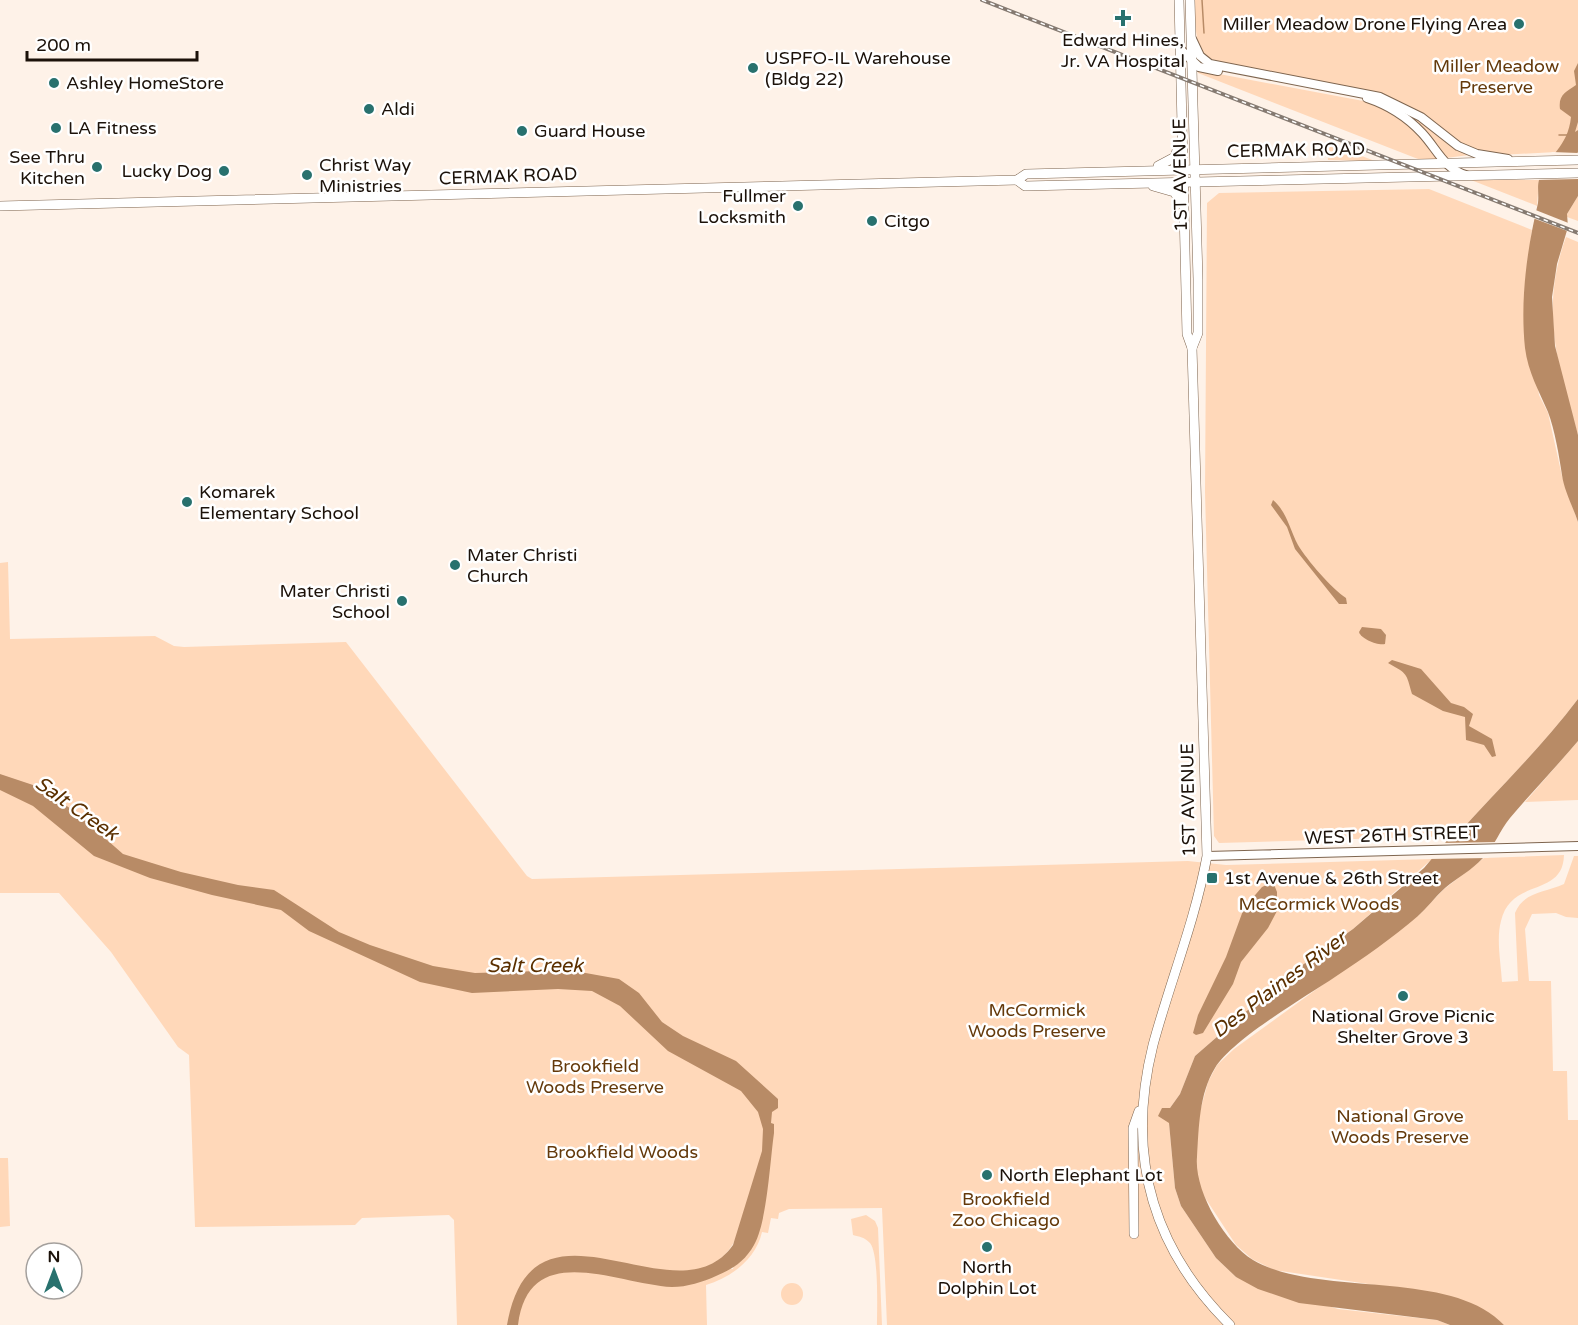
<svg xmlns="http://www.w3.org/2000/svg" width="1578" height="1325" font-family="'Varela Round',sans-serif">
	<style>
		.green { fill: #ffd8b9; fill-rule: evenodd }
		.water { fill: #b88b66 }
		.pier { fill: #fef2e8 }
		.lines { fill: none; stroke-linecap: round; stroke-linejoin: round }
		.stream { stroke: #b88b66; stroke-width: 1.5 }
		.secondary-casing { stroke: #7e654f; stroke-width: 10 }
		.primary-casing { stroke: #7e654f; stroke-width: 10 }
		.secondary { stroke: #fff; stroke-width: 8 }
		.primary { stroke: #fff; stroke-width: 9 }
		.rail-casing { stroke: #857a71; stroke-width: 4 }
		.rail { stroke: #fff; stroke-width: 1.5; stroke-dasharray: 4.5; stroke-linecap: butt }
		.poi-dot { fill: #28716e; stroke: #fff; stroke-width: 2 }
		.labels { text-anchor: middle; stroke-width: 5; stroke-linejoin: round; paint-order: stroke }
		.poi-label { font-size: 18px; fill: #1b1109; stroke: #fff; text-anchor: start }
		.park-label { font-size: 18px; fill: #64390a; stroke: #fff }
		.street-label { font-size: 18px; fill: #1b1109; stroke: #fff }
		.water-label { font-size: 20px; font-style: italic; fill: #5b3000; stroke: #fff }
	</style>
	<rect width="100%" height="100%" fill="#fef2e8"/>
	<g class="green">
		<path d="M 1195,0 L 1578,0 L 1578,130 L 1556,152 L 1499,155 L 1469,149 L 1405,105 L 1214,63 C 1192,49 1196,24 1195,0 Z"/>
		<path d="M 1198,70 L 1374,103 L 1414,129 L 1437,159 L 1418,159 L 1198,73 Z"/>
		<path d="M 1404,110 L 1469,155 L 1446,158 L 1402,113 Z"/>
		<path d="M 1327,143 L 1375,161 L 1328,160 Z"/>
		<path d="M 1471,180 L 1539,180 L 1537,206 L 1535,205 Z"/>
		<path d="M 1429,189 L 1532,230 L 1524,296 L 1539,395 L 1548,413 L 1562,476 L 1578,522 L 1578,699 C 1541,748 1497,790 1456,836 L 1219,843 L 1214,836 L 1205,492 L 1207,203 L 1219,193 Z"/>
		<path d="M 1578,196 L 1578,221 L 1567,217 L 1567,214 Z"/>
		<path d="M 1566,237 L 1578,242 L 1578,435 C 1557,364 1540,309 1566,237 Z"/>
		<path d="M 8,562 L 10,639 L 155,636 L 174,646 L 184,647 L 346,642 L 527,876 L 532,879 L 1188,861 L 1226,865 L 1432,859 L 1353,929 L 1287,976 L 1195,1056 L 1180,1094 L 1170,1108 L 1169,1123 L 1175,1188 L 1181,1206 L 1216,1258 L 1236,1277 L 1338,1309 L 1437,1320 L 1450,1325 L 887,1325 L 882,1208 L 789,1209 L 779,1213 L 778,1219 L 771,1218 L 768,1233 L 762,1232 C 756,1259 732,1277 706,1285 L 707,1325 L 457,1325 L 454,1220 L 449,1215 L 362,1218 L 355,1225 L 195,1227 L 189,1055 L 178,1047 L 111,952 L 59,893 L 0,893 L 0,563 ZM 745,1210 L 733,1269 L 706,1267 C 731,1257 739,1236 745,1210 Z"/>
		<path d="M 1578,741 L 1578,800 L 1525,802 Z"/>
		<path d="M 1564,855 C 1563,898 1511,877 1501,921 C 1496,939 1501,963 1502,982 L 1518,981 L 1515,913 C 1524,891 1545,893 1564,884 L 1574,856 L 1578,856 L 1578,918 L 1566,917 L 1556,913 L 1532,914 L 1525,929 L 1529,981 L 1551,981 L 1553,1071 L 1567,1071 L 1568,1120 L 1578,1120 L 1578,1325 L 1504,1325 L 1484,1310 L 1442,1295 L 1274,1270 L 1252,1259 L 1236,1245 L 1202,1193 L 1195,1173 L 1199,1115 L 1208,1082 L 1217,1065 L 1234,1049 L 1419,915 L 1443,890 L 1484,858 Z"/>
		<path d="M 0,1158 L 8,1158 L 10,1226 L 0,1227 Z"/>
		<path d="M 866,1215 L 875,1221 L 878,1228 L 882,1325 L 877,1325 C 877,1308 879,1254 870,1243 C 864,1237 860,1237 853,1235 L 851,1219 Z"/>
		<circle cx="792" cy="1294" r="11"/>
	</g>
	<g class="water">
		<path d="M 1578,63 L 1578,122 L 1575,132 L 1578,130 L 1578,152 L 1563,179 L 1578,155 L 1578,196 L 1567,214 L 1568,227 L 1557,264 L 1552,297 L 1555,346 L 1578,435 L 1578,522 C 1573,507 1564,490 1562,475 C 1559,455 1555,431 1548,412 C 1539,391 1528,372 1525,348 C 1520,300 1527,249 1538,203 C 1539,195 1537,187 1539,180 C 1547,155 1568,148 1571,117 L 1560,109 C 1558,95 1566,92 1576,85 L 1574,71 Z"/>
		<path d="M 1273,500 C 1287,512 1290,530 1298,545 C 1307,560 1332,589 1346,598 L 1347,604 L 1339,604 L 1295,549 L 1287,527 L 1271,505 Z"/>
		<path d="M 1362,627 L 1381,629 L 1386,635 L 1385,644 C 1378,646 1361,639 1359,632 Z"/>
		<path d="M 1392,660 L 1421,669 L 1451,703 L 1464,707 L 1473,714 L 1469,726 L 1492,739 L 1496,756 L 1492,757 L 1484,745 L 1466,740 L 1465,717 L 1443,711 L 1412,694 C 1406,673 1408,674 1388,663 Z"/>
		<path d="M 1578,699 L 1578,741 C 1556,767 1532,792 1510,818 C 1500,830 1494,847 1483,858 C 1472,870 1457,878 1445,888 C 1435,897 1427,908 1418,916 C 1392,938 1364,958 1335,977 C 1305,997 1233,1039 1215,1068 C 1199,1094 1199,1127 1197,1157 C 1194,1190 1224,1242 1253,1260 C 1317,1298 1451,1268 1504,1325 L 1450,1325 L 1437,1320 L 1299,1303 L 1258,1289 L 1236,1277 L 1216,1258 L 1181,1206 L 1175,1188 L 1169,1123 L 1158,1116 L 1162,1108 L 1170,1108 L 1180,1094 L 1195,1056 L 1287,976 L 1353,929 L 1424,868 L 1451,836 L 1456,836 C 1497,790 1541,748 1578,699 Z"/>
		<path d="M 0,774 L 39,787 L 74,811 L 123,854 L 181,872 L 238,885 L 274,890 L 339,932 L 370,945 L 433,966 L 475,973 L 569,970 L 619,979 L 639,993 L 662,1022 L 683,1036 L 736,1061 L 778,1099 L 778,1108 L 772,1112 L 771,1123 L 774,1124 L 774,1133 C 770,1161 767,1223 754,1245 C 745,1261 733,1269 716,1276 C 703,1282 687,1287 672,1287 C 616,1284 529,1238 518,1325 L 507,1325 C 533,1177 677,1325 733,1245 L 762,1151 L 763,1129 L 758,1112 L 741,1091 L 668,1051 L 620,1006 L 592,991 L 558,989 L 472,993 L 420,982 L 309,931 L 281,910 L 212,895 L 150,878 L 94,856 L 33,806 L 0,790 Z"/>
		<path d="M 1273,882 L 1277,892 L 1277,911 L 1268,928 L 1241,962 L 1233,984 L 1203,1033 L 1196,1035 L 1193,1033 L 1198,1015 L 1226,957 L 1244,908 L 1262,887 Z"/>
	</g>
	<g class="pier">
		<path d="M 1552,152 L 1578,153 L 1578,179 L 1536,180 Z"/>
		<path d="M 1533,209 L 1571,224 L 1570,232 L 1530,217 Z"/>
		<path d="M 1497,842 L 1488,858 L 1428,859 L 1441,843 Z"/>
	</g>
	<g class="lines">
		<g class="stream">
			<path d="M 1202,0 L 1204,33"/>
			<path d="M 1559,135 L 1567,135"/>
		</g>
		<defs>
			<g id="secondary">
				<path d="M 1192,39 L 1200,56 L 1210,64 L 1380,97 L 1421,117 L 1458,146 L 1477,154 L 1508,159"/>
				<path d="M 1181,50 L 1199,67 L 1218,71"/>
				<path d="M 1367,98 C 1388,105 1407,117 1422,133 C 1437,149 1444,169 1466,175"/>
				<path d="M 1207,856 L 1578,846"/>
			</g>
			<g id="primary">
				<path d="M 1179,0 L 1187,334 L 1192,348 L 1207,856 C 1195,921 1170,982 1153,1045 C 1126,1153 1151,1247 1230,1325"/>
				<path d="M 1190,0 L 1198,279 L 1198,333 L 1192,348"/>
				<path d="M 1158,166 L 1175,157 L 1179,143"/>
				<path d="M 1017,180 L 1025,186 L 1578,173"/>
				<path d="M 1153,186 L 1174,192 L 1183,204"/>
				<path d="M 0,206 L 1017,180 L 1026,174 L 1578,160"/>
				<path d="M 1134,1234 L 1133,1128 L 1139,1111"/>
			</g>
		</defs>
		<use href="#secondary" class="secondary-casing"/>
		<use href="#primary" class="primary-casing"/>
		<use href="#secondary" class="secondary"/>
		<use href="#primary" class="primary"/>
		<defs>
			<path id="rail" d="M 982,0 L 1578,233"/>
		</defs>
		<use href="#rail" class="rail-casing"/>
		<use href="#rail" class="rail"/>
	</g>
	<g class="poi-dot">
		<path d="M1120 9h6v6h6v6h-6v6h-6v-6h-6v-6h6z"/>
		<circle cx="1519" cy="24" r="6"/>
		<circle cx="753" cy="68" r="6"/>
		<circle cx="54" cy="83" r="6"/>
		<circle cx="369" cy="109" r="6"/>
		<circle cx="56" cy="128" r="6"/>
		<circle cx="522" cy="131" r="6"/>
		<circle cx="97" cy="167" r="6"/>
		<circle cx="224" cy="171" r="6"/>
		<circle cx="307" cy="175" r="6"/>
		<circle cx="798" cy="206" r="6"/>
		<circle cx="872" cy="221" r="6"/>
		<circle cx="187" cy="502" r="6"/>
		<circle cx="455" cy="565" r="6"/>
		<circle cx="402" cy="601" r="6"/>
		<rect x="1206" y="872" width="12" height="12" rx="3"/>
		<circle cx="1403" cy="996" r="6"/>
		<circle cx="987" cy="1175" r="6"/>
		<circle cx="987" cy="1247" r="6"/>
	</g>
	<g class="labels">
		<g class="poi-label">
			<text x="1507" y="30" text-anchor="end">Miller Meadow Drone Flying Area</text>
			<text x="1123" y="46" text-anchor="middle">Edward Hines,<tspan x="1123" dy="21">Jr. VA Hospital</tspan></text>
			<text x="765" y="64">USPFO-IL Warehouse<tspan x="765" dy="21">(Bldg 22)</tspan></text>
			<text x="66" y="89">Ashley HomeStore</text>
			<text x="381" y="115">Aldi</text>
			<text x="68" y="134">LA Fitness</text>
			<text x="534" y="137">Guard House</text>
			<text x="85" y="163" text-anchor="end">See Thru<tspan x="85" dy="21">Kitchen</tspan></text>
			<text x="319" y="171">Christ Way<tspan x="319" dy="21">Ministries</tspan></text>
			<text x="212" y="177" text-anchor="end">Lucky Dog</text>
			<text x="786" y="202" text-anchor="end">Fullmer<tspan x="786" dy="21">Locksmith</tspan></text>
			<text x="884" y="227">Citgo</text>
			<text x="199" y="498">Komarek<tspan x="199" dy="21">Elementary School</tspan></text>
			<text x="467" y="561">Mater Christi<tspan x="467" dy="21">Church</tspan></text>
			<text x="390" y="597" text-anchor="end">Mater Christi<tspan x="390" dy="21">School</tspan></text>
			<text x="1224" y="884">1st Avenue &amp; 26th Street</text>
			<text x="1403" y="1022" text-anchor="middle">National Grove Picnic<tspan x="1403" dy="21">Shelter Grove 3</tspan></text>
			<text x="999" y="1181">North Elephant Lot</text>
			<text x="987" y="1273" text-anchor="middle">North<tspan x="987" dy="21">Dolphin Lot</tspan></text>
		</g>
		<g class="park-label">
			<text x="1496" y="72">Miller Meadow<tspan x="1496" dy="21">Preserve</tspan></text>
			<text x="1319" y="910">McCormick Woods</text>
			<text x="1037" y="1016">McCormick<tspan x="1037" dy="21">Woods Preserve</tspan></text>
			<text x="595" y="1072">Brookfield<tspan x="595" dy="21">Woods Preserve</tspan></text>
			<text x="1400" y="1122">National Grove<tspan x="1400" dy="21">Woods Preserve</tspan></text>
			<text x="622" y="1158">Brookfield Woods</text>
			<text x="1006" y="1205">Brookfield<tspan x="1006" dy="21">Zoo Chicago</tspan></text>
		</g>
		<g class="street-label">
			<text transform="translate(1296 150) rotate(-1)" y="6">CERMAK ROAD</text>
			<text transform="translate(1180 175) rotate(-91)" y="6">1ST AVENUE</text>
			<text transform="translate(508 176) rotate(-2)" y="6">CERMAK ROAD</text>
			<text transform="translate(1188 800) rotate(-91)" y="6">1ST AVENUE</text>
			<text transform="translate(1392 835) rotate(-2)" y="6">WEST 26TH STREET</text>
		</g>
		<g class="water-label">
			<text transform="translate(77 808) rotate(35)" y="7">Salt Creek</text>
			<text x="535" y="972">Salt Creek</text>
			<text transform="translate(1279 984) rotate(-37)" y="7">Des Plaines River</text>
		</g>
	</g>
	<g transform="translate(54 1271)"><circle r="28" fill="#ffffff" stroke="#a4a09d" stroke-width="1.5"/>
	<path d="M0-4.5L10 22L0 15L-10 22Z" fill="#28716e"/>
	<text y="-9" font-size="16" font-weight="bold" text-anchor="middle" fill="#1b1109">N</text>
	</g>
	<path d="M27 51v9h170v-9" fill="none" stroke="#1b1109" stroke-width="3"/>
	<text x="36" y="51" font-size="18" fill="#1b1109" stroke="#ffffff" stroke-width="4.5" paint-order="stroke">200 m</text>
</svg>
